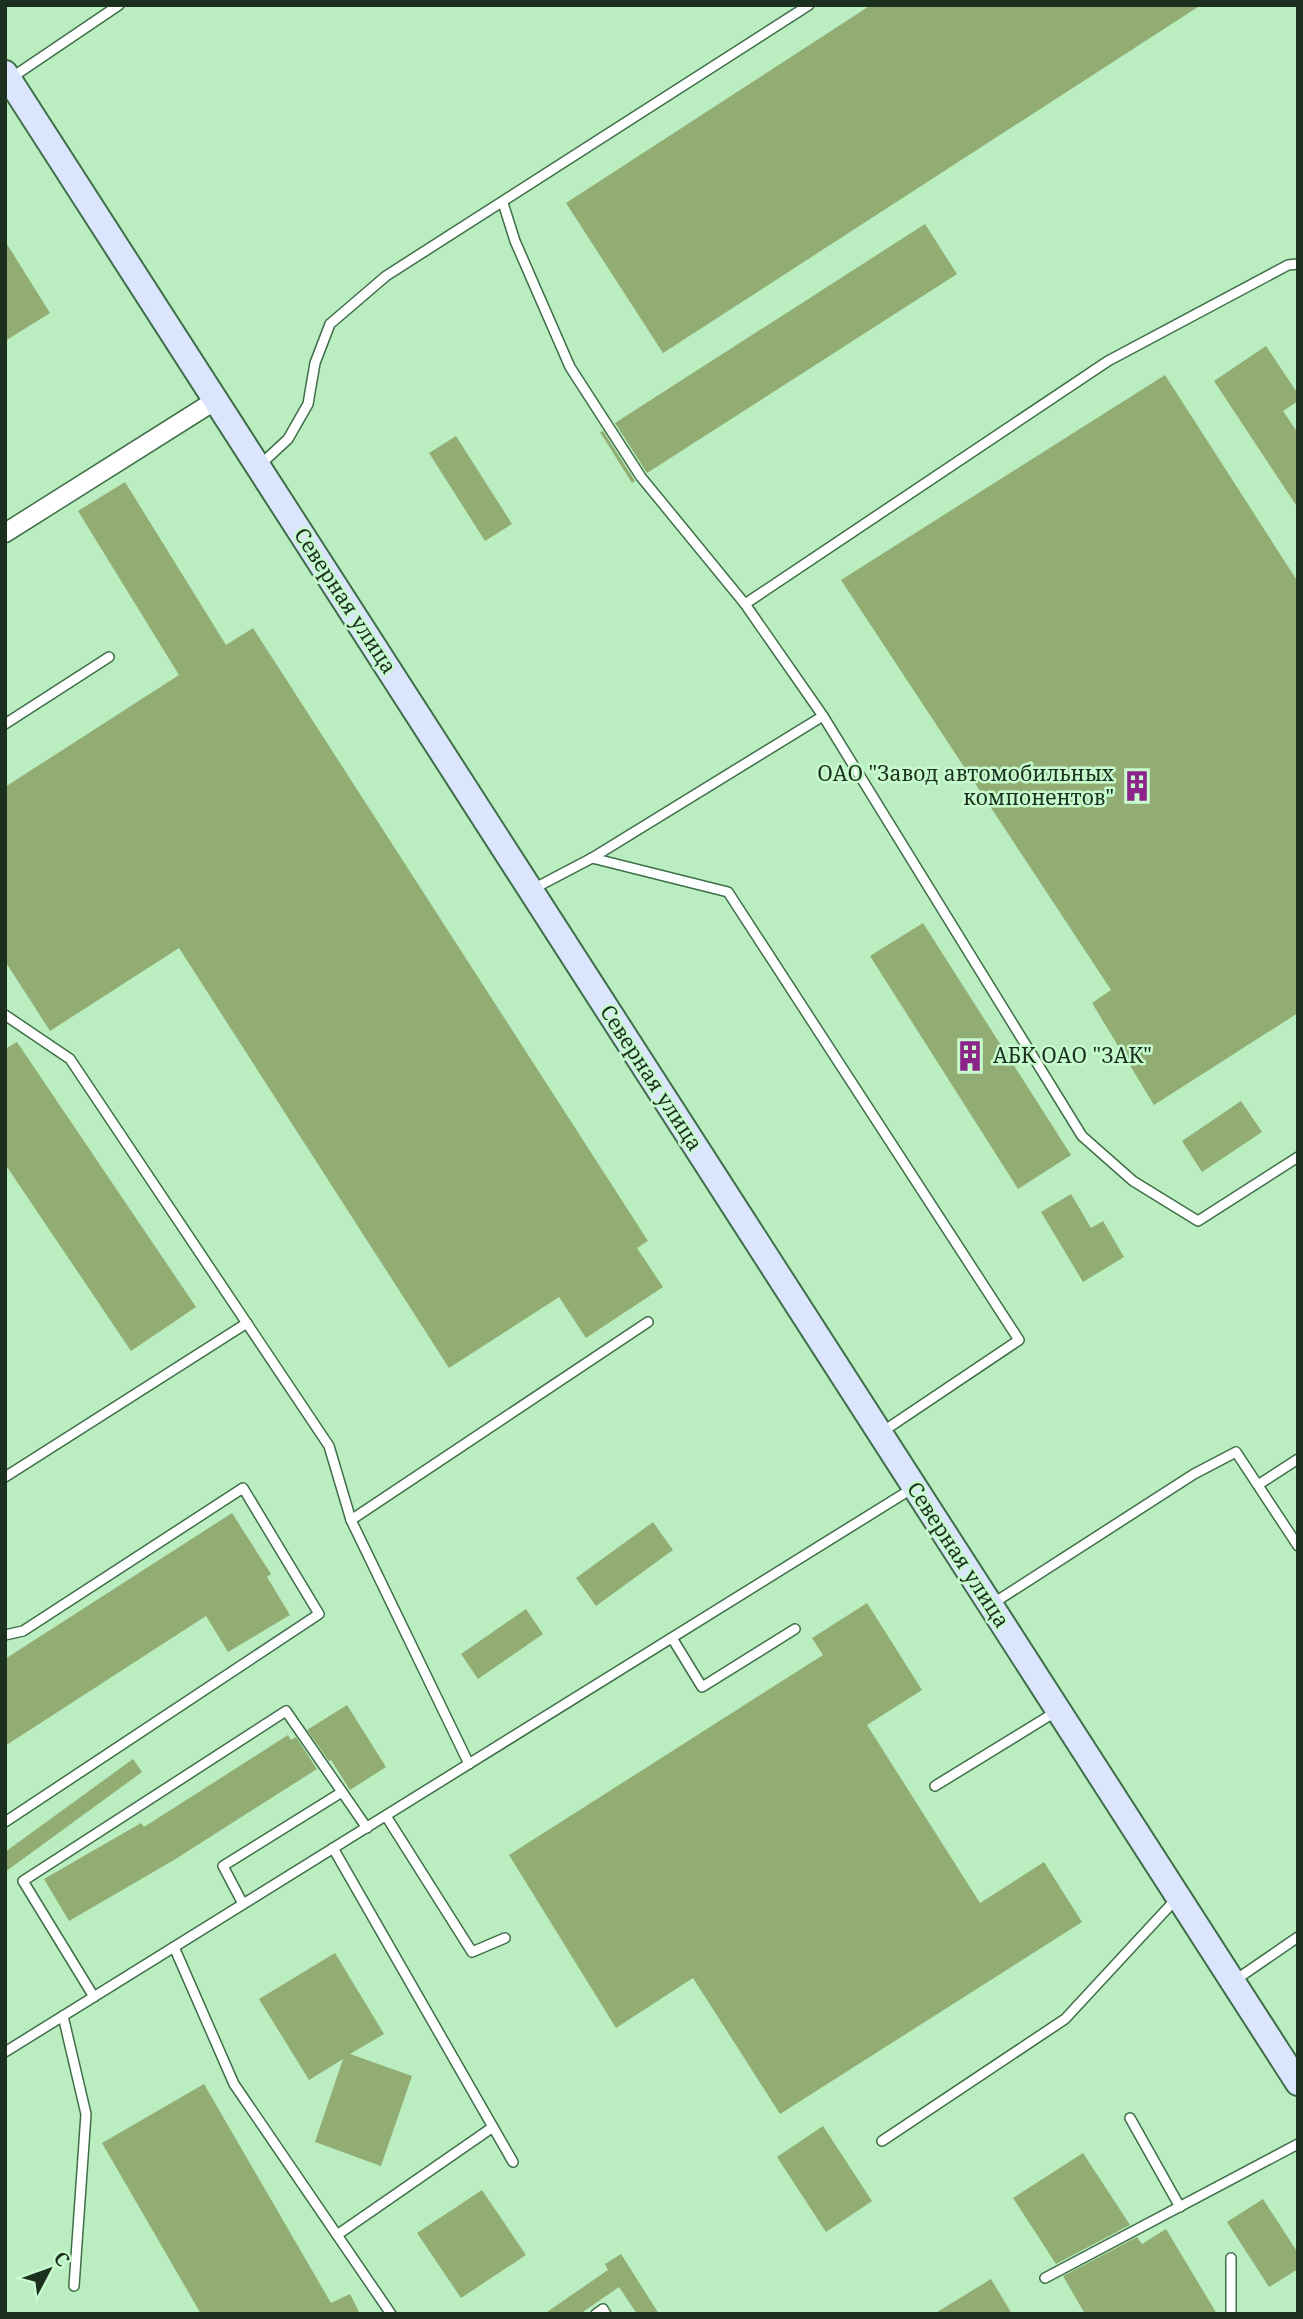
<svg xmlns="http://www.w3.org/2000/svg" width="1303" height="2319" font-family="'Noto Serif',serif">
	<style>
		.building { fill: #92ad73 }
		.lines { fill: none; stroke-linecap: round; stroke-linejoin: round }
		.service-casing { stroke: #3f6f48; stroke-width: 12 }
		.minor-casing { stroke: #3f6f48; stroke-width: 21 }
		.secondary-casing { stroke: #3f6f48; stroke-width: 28 }
		.service { stroke: #fff; stroke-width: 9 }
		.minor { stroke: #fff; stroke-width: 18 }
		.secondary { stroke: #dce5fe; stroke-width: 24 }
		.labels { text-anchor: middle; stroke-width: 5; stroke-linejoin: round; paint-order: stroke }
		.street-label { font-size: 21px; fill: #1c301f; stroke: #c7fbce }
		.poi-label { font-size: 21px; fill: #1c301f; stroke: #c7fbce; text-anchor: end }
	</style>
	<rect width="100%" height="100%" fill="#baeec1"/>
	<g class="building">
		<path d="M 871,5 L 1201,5 L 663,353 L 566,203 Z"/>
		<path d="M 925,224 L 957,274 L 647,473 L 615,423 Z"/>
		<path d="M 5,241 L 50,313 L 5,341 Z"/>
		<path d="M 1266,346 L 1298,394 L 1298,401 L 1283,411 L 1298,433 L 1298,508 L 1214,381 Z"/>
		<path d="M 1165,375 L 1298,582 L 1298,1013 L 1154,1105 L 1092,1003 L 1111,990 L 841,580 Z"/>
		<path d="M 603,431 L 635,481 L 632,483 L 600,432 Z"/>
		<path d="M 456,436 L 512,524 L 485,541 L 429,453 Z"/>
		<path d="M 125,482 L 226,645 L 253,628 L 648,1241 L 637,1248 L 663,1287 L 586,1338 L 559,1297 L 449,1368 L 179,948 L 50,1031 L 5,961 L 5,787 L 179,675 L 78,511 Z"/>
		<path d="M 923,923 L 1071,1155 L 1018,1189 L 870,956 Z"/>
		<path d="M 17,1042 L 196,1307 L 131,1351 L 5,1164 L 5,1049 Z"/>
		<path d="M 1241,1101 L 1262,1132 L 1202,1172 L 1182,1141 Z"/>
		<path d="M 1071,1194 L 1091,1228 L 1103,1221 L 1124,1257 L 1083,1282 L 1041,1212 Z"/>
		<path d="M 232,1513 L 271,1574 L 267,1577 L 290,1615 L 228,1652 L 206,1616 L 5,1746 L 5,1659 Z"/>
		<path d="M 653,1522 L 673,1550 L 596,1606 L 576,1578 Z"/>
		<path d="M 867,1603 L 922,1690 L 867,1725 L 980,1903 L 1044,1862 L 1082,1922 L 780,2114 L 693,1978 L 616,2028 L 509,1855 L 823,1655 L 812,1638 Z"/>
		<path d="M 526,1609 L 543,1634 L 478,1679 L 461,1654 Z"/>
		<path d="M 347,1705 L 386,1767 L 350,1790 L 331,1760 L 329,1761 L 307,1730 Z"/>
		<path d="M 288,1735 L 291,1740 L 296,1737 L 317,1769 L 174,1860 L 69,1921 L 44,1879 L 141,1823 L 144,1827 Z"/>
		<path d="M 133,1759 L 142,1772 L 5,1872 L 5,1852 Z"/>
		<path d="M 335,1953 L 384,2034 L 350,2054 L 412,2076 L 381,2166 L 315,2142 L 343,2059 L 309,2080 L 259,1999 Z"/>
		<path d="M 204,2084 L 331,2303 L 350,2294 L 360,2314 L 201,2314 L 102,2143 Z"/>
		<path d="M 823,2126 L 872,2201 L 826,2232 L 777,2157 Z"/>
		<path d="M 1083,2153 L 1130,2225 L 1056,2264 L 1013,2198 Z"/>
		<path d="M 482,2190 L 526,2255 L 461,2298 L 417,2233 Z"/>
		<path d="M 1263,2199 L 1298,2253 L 1298,2269 L 1269,2287 L 1227,2222 Z"/>
		<path d="M 1166,2229 L 1217,2314 L 1085,2314 L 1063,2276 L 1137,2237 L 1142,2244 Z"/>
		<path d="M 621,2254 L 659,2314 L 637,2314 L 619,2287 L 580,2314 L 544,2314 L 608,2270 L 605,2264 Z"/>
		<path d="M 991,2279 L 1012,2314 L 934,2314 Z"/>
	</g>
	<g class="lines">
		<defs>
			<g id="service">
				<path d="M 11,78 L 119,5"/>
				<path d="M 503,203 L 515,241 L 570,367 L 641,477 L 745,604 L 823,716 L 1082,1136 L 1133,1181 L 1198,1221 L 1298,1157"/>
				<path d="M 260,465 L 288,439 L 308,404 L 315,363 L 330,324 L 386,276 L 809,5"/>
				<path d="M 745,604 L 1108,361 L 1288,265 L 1298,264"/>
				<path d="M 5,724 L 109,657"/>
				<path d="M 592,858 L 728,892 L 1019,1340 L 882,1432"/>
				<path d="M 533,889 L 592,858 L 823,716"/>
				<path d="M 5,1015 L 70,1059 L 329,1446 L 351,1520"/>
				<path d="M 5,1477 L 247,1323"/>
				<path d="M 1258,1485 L 1298,1459"/>
				<path d="M 992,1604 L 1194,1474 L 1236,1452 L 1298,1546"/>
				<path d="M 5,1635 L 23,1631 L 243,1488 L 319,1614 L 5,1822"/>
				<path d="M 672,1638 L 702,1687 L 795,1629"/>
				<path d="M 469,1764 L 351,1520 L 648,1322"/>
				<path d="M 935,1786 L 1057,1711"/>
				<path d="M 386,1816 L 472,1952 L 505,1938"/>
				<path d="M 333,1848 L 513,2162"/>
				<path d="M 243,1904 L 223,1866 L 342,1792"/>
				<path d="M 174,1947 L 234,2084 L 391,2314"/>
				<path d="M 1234,1981 L 1298,1937"/>
				<path d="M 94,1997 L 23,1881 L 286,1711 L 367,1828"/>
				<path d="M 63,2016 L 86,2114 L 74,2286"/>
				<path d="M 5,2052 L 913,1488"/>
				<path d="M 1130,2118 L 1180,2207"/>
				<path d="M 882,2141 L 1065,2019 L 1177,1898"/>
				<path d="M 337,2235 L 493,2127"/>
				<path d="M 1231,2258 L 1231,2314"/>
				<path d="M 1045,2278 L 1298,2144"/>
				<path d="M 596,2314 L 603,2309 L 606,2314"/>
			</g>
			<path id="minor" d="M 5,533 L 216,400"/>
			<path id="secondary" d="M 5,73 L 1298,2083"/>
		</defs>
		<use href="#service" class="service-casing"/>
		<use href="#minor" class="minor-casing"/>
		<use href="#secondary" class="secondary-casing"/>
		<use href="#service" class="service"/>
		<use href="#minor" class="minor"/>
		<use href="#secondary" class="secondary"/>
	</g>
	<defs>
		<symbol id="building-bare" viewBox="-9 -9 18 18"><path d="M-4-6H4V6H1V3H-1V6H-4ZM-2.5-4.3h1.7v1.8h-1.7ZM.8-4.3h1.7v1.8H.8ZM-2.5-1h1.7V.8h-1.7ZM.8-1h1.7V.8H.8Z" fill="#8b2389" stroke="#c7fbce" stroke-width="2.5" paint-order="stroke"/></symbol>
	</defs>
	<g fill-rule="evenodd">
		<use href="#building-bare" x="1115" y="764" width="44" height="44"/>
		<use href="#building-bare" x="948" y="1034" width="44" height="44"/>
	</g>
	<g class="labels">
		<g class="street-label">
			<text transform="translate(345 601) rotate(57)" y="7">Северная улица</text>
			<text transform="translate(651 1078) rotate(57)" y="7">Северная улица</text>
			<text transform="translate(958 1555) rotate(57)" y="7">Северная улица</text>
		</g>
		<g class="poi-label">
			<text x="1114" y="781">ОАО "Завод автомобильных<tspan x="1114" dy="24">компонентов"</tspan></text>
			<text x="993" y="1063" text-anchor="start">АБК ОАО "ЗАК"</text>
		</g>
	</g>
	<rect width="1303" height="2319" fill="none" stroke="#1c301f" stroke-width="14"/>
	<g transform="translate(49 2270) rotate(49)" stroke="#c7fbce" stroke-width="5" paint-order="stroke">
	<path d="M0-5L12 26L0 18L-12 26Z" fill="#1c301f"/>
	<text y="-10" font-size="19" font-weight="bold" text-anchor="middle" fill="#1c301f">С</text>
	</g>
</svg>
